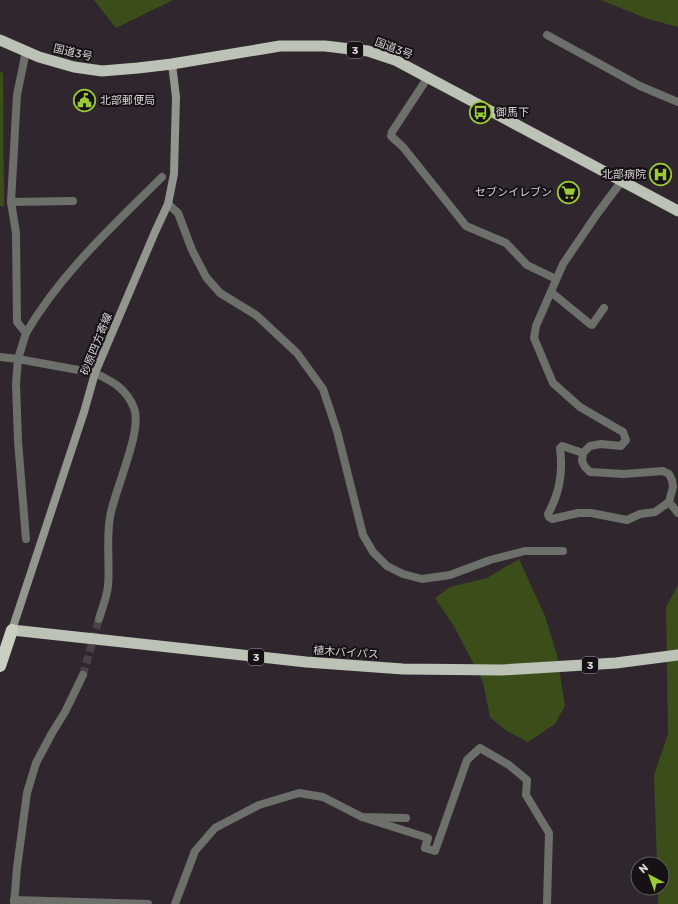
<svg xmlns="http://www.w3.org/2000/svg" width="678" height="904" font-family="Rubik,'Noto Sans JP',sans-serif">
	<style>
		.green { fill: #3b4d19 }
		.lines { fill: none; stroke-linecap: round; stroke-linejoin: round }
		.minor-tunnel { stroke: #494147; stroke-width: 8; stroke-dasharray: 8 4; stroke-linecap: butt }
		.minor { stroke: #6d6f6a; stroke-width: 8 }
		.tertiary { stroke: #6d6f6a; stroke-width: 8 }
		.secondary { stroke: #92968e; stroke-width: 8 }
		.trunk { stroke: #bcc2b6; stroke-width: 11 }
		.motorway { stroke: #cacfc2; stroke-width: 12 }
		.labels { text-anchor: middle; stroke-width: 4; stroke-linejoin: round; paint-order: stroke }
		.shield { fill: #151115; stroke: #9e999d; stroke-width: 1 }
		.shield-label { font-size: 10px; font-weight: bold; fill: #d9d3d7 }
		.street-label { font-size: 11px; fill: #d9d3d7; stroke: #151115 }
		.poi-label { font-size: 11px; fill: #d9d3d7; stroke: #151115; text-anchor: start }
	</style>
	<rect width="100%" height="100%" fill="#30272e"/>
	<g class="green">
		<path d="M 94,0 L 173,0 L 116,28 Z"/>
		<path d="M 601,0 L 678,0 L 678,27 L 645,18 Z"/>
		<path d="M 0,72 L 3,73 L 4,207 L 0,206 Z"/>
		<path d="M 519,559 L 545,616 L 557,655 L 565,706 L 555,724 L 528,742 L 505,730 L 490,717 L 483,682 L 455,628 L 435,598 L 450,587 L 487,578 Z"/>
		<path d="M 678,585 L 678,904 L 658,904 L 658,888 L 662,888 L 662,864 L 657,864 L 654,775 L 668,734 L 666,607 Z"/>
	</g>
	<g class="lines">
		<path class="minor-tunnel" d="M 83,675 L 99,619"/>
		<g class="minor">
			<path d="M 547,35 L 640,86 L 678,102"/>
			<path d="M 26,51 L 17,95 L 11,202 L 16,233 L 17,322 L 26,333 L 18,359 L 16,384 L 18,441 L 26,539"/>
			<path d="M 428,77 L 392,132 L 391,136 L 403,147 L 466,226 L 506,243 L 527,265 L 556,279"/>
			<path d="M 621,182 L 597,214 L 563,264 L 536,326 L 534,338 L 553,383 L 580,407 L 623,432 L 626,440 L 621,446 L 601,444 L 590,446 L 583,453 L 582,461 L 585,467 L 590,472 L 624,474 L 663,471 L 669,474 L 672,480 L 673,487 L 669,502 L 678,513"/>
			<path d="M 11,202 L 73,201"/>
			<path d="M 168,204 L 178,213 L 192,250 L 206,277 L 220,293 L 256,315 L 297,353 L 323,389 L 337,431 L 363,535 L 373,552 L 387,566 L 403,574 L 422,579 L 450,575 L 490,560 L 525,551 L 563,551"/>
			<path d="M 551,292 L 590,324 L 592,325 L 604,308"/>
			<path d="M 26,333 C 61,273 113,226 162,177"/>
			<path d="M 95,373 C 113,382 126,388 134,408 C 143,431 114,491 110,517 C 106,540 110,563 108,586 C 107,597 102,608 99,619"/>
			<path d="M 583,453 L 562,446 L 560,448 C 563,472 560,492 548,514 L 549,517 L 552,519 L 578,513 L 591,513 L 627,520 L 640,514 L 655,512 L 669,502"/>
			<path d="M 362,817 L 428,838 L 425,848 L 435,851 L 467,760 L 480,748 L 509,765 L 527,780 L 526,795 L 549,833 L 547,904"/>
			<path d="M 14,900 L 148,904"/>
			<path d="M 14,904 L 17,868 L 27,793 L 36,763 L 52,733 L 65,712 L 83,675"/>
			<path d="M 175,904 L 195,851 L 215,828 L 259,805 L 299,793 L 323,797 L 362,817 L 406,818"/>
		</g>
		<path class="tertiary" d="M 0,357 L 18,359 L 95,373"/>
		<path class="secondary" d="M 12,630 L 84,412 L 95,373 L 155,232 L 168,204 L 174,174 L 176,97 L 172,64"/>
		<g class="trunk">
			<path d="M 0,40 L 39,57 L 74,67 L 102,71 L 138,68 L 172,64 L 280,46 L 325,46 L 368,51 L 395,60 L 678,211"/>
			<path d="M 12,630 L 306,662 L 403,669 L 502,670 L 616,663 L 678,655"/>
		</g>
		<path class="motorway" d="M 0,666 L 12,630"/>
	</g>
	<defs>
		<symbol id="civic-ring" viewBox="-11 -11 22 22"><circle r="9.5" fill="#151115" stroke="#9bcb33" stroke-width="1.5"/><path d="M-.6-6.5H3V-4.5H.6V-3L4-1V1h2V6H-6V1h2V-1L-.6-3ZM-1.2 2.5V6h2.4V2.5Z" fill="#9bcb33"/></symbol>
		<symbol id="bus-ring" viewBox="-11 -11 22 22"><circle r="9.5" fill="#151115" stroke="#9bcb33" stroke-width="1.5"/><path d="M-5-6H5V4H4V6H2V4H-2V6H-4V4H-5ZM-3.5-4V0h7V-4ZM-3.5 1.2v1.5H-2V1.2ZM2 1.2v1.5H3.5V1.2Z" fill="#9bcb33"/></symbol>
		<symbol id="hospital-ring" viewBox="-11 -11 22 22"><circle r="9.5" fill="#151115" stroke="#9bcb33" stroke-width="1.5"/><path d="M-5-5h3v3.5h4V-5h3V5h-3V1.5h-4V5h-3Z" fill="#9bcb33"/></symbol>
		<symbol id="supermarket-ring" viewBox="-11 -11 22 22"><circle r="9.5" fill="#151115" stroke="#9bcb33" stroke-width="1.5"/><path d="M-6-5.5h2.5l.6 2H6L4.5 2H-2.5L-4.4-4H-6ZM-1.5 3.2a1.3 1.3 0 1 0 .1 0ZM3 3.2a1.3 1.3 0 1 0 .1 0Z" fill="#9bcb33"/></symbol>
	</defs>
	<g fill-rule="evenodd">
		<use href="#civic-ring" x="72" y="88" width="25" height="25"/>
		<use href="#bus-ring" x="468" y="100" width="25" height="25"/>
		<use href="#hospital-ring" x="648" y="162" width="25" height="25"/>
		<use href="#supermarket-ring" x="556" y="180" width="25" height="25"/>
	</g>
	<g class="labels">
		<g class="shield">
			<rect x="347" y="42" width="16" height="16" rx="3"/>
			<rect x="248" y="649" width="16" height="16" rx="3"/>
			<rect x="582" y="657" width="16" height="16" rx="3"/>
		</g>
		<g class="shield-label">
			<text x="355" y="54">3</text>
			<text x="256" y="661">3</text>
			<text x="590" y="669">3</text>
		</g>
		<g class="street-label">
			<text transform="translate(394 48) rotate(21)" y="4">国道3号</text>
			<text transform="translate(73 52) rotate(13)" y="4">国道3号</text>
			<text transform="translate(96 344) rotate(-68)" y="4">砂原四方寄線</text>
			<text transform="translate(346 652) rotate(4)" y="4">植木バイパス</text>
		</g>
		<g class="poi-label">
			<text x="100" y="104">北部郵便局</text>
			<text x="496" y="116">御馬下</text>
			<text x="646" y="178" text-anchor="end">北部病院</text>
			<text x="552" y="196" text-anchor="end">セブンイレブン</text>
		</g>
	</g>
	<g transform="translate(650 876) rotate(319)"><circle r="19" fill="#151115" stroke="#635f63"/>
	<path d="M0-3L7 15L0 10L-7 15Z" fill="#9bcb33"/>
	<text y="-6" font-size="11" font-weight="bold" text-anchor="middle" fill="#d9d3d7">N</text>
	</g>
</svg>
